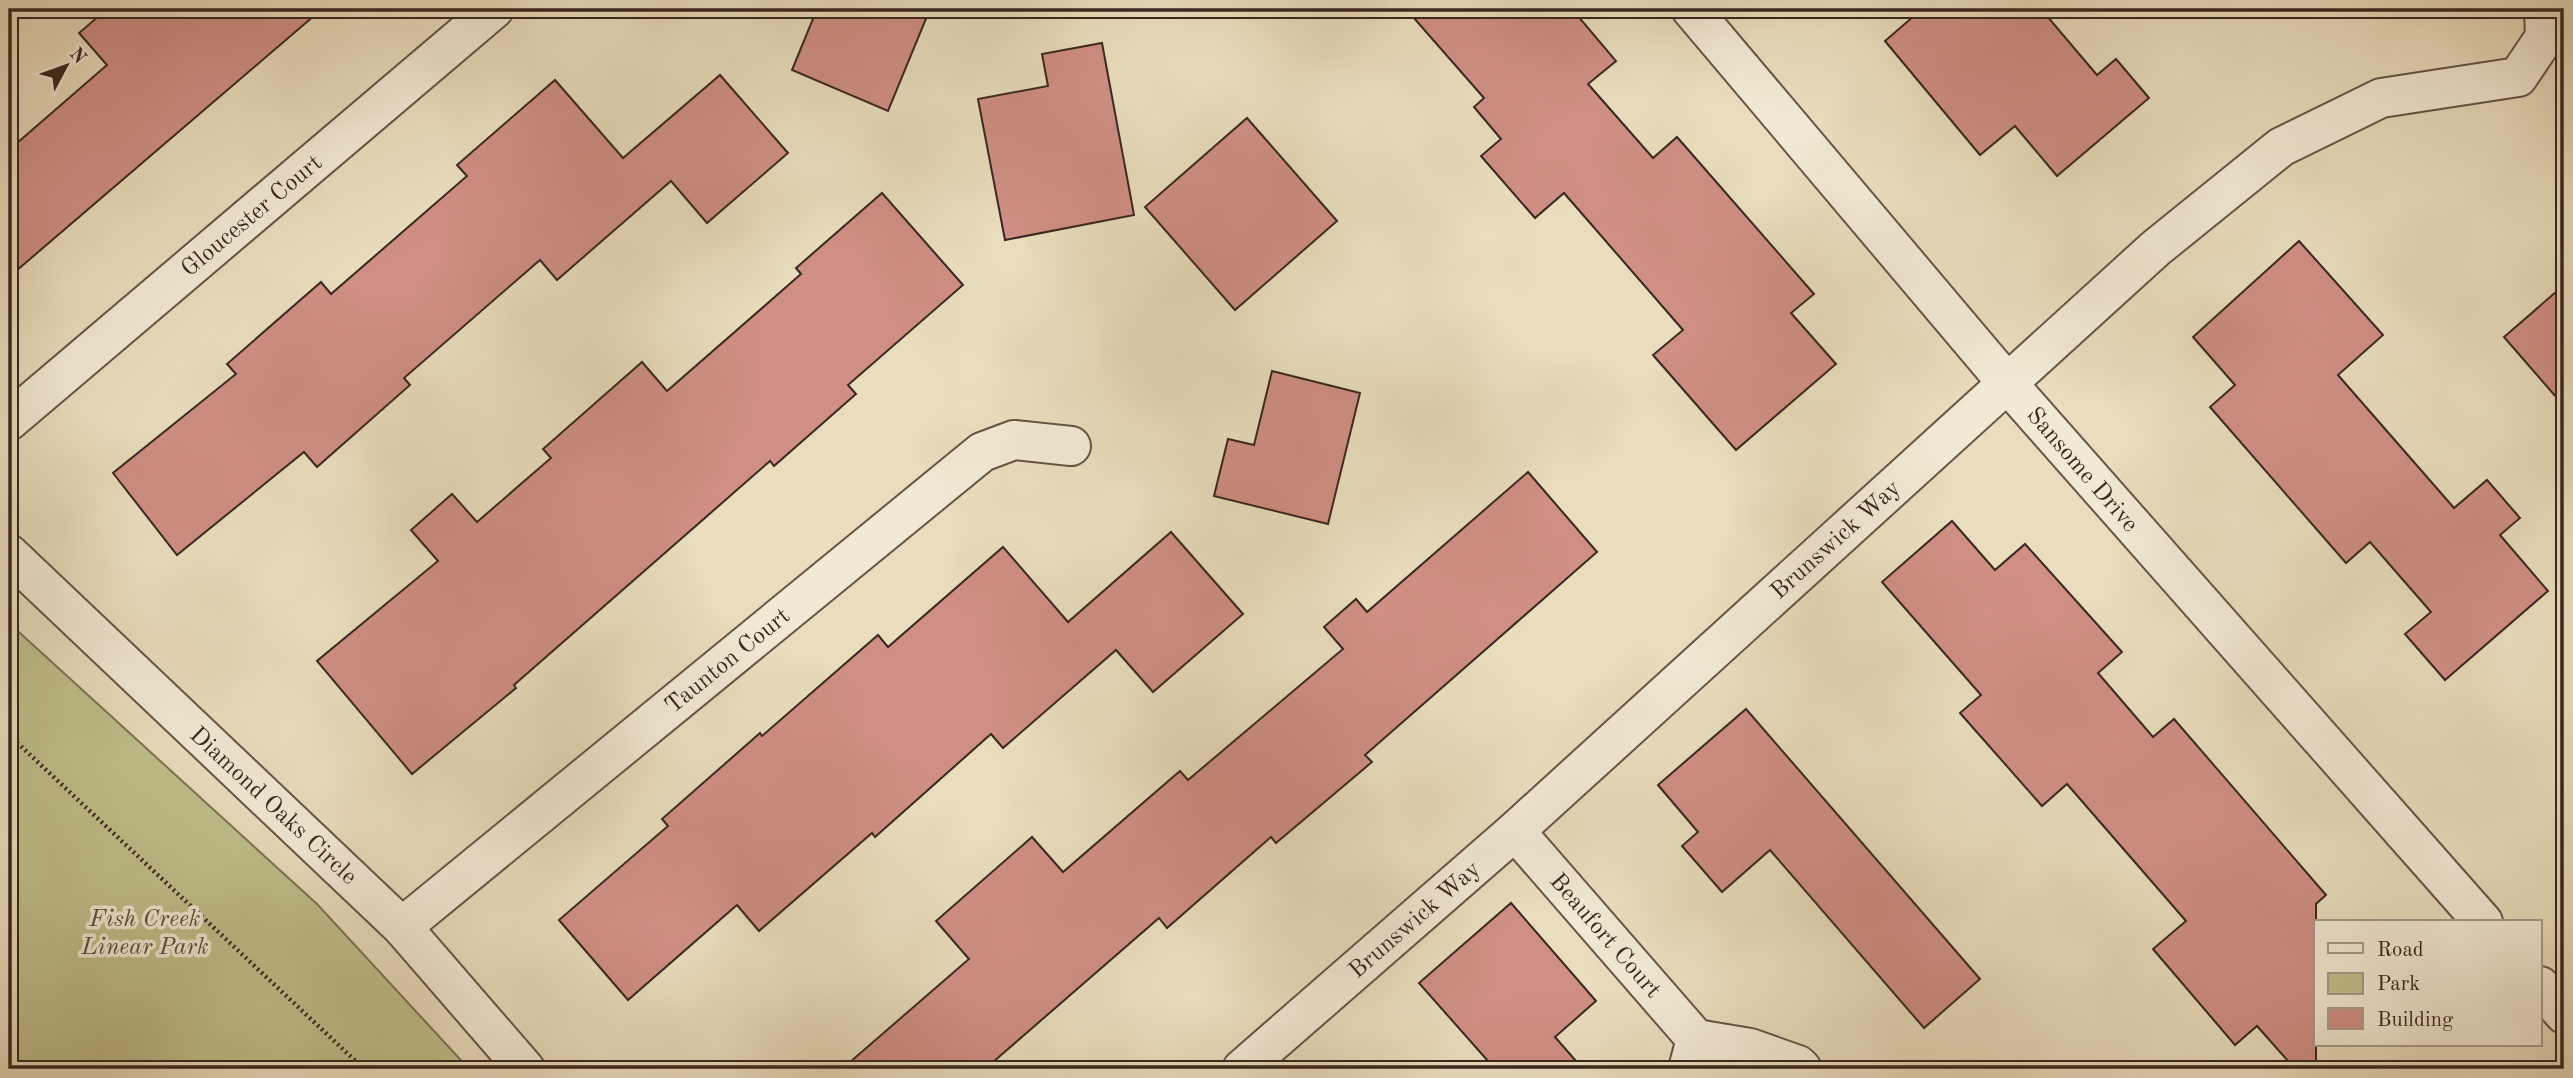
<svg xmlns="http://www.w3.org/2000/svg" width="2573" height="1078" font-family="'Old Standard TT',serif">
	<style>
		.green { fill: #bfbf8c; stroke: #7c7356; stroke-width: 2 }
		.building { fill: #cf8f84; stroke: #392720; stroke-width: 2 }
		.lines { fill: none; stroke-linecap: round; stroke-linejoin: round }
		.minor-casing { stroke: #655447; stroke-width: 42 }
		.path { stroke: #392720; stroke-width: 4.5; stroke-dasharray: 2 3.5; stroke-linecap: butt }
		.minor { stroke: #f1e9d4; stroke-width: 38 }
		.labels { text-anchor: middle; stroke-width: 7; stroke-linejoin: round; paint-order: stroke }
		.street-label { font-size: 24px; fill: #392720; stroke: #f1e9d4 }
		.park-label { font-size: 24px; font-style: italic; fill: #5a4d3b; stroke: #f1e9d4 }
	</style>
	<rect width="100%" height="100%" fill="#e9ddbd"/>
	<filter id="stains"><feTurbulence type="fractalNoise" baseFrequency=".00286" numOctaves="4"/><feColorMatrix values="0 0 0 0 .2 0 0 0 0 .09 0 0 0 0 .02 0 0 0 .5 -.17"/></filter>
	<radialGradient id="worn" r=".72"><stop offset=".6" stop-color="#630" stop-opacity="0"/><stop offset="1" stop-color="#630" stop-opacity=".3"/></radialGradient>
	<path class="green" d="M 9,623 L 317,904 L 469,1069 L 9,1069 Z"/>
	<g class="building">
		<path d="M 107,9 L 322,9 L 9,277 L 9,150 L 107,65 L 79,33 Z"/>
		<path d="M 817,9 L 930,9 L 888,111 L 792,70 Z"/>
		<path d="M 1406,9 L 1572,9 L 1616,61 L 1588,84 L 1653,158 L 1677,137 L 1814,294 L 1791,313 L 1836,364 L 1736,450 L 1653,355 L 1683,330 L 1564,193 L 1535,218 L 1481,156 L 1501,139 L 1474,107 L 1484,98 Z"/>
		<path d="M 1922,9 L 2041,9 L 2097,75 L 2116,59 L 2149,98 L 2057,176 L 2015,126 L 1980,155 L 1885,41 Z"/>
		<path d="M 1102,43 L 1134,215 L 1005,240 L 978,99 L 1048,86 L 1042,54 Z"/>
		<path d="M 720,75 L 788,153 L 707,223 L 671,181 L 557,280 L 540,260 L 404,378 L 410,385 L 317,467 L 304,452 L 177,555 L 113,473 L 236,374 L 227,364 L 321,282 L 331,294 L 467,176 L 457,165 L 555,80 L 623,158 Z"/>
		<path d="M 1247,118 L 1337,221 L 1235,310 L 1145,207 Z"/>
		<path d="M 882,193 L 963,285 L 848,385 L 856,394 L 774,466 L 770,461 L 514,685 L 516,688 L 412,774 L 317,661 L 438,561 L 411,530 L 452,494 L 477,522 L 551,458 L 543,449 L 642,362 L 667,391 L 801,274 L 796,268 Z"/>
		<path d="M 2299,241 L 2383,335 L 2338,375 L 2454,508 L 2487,480 L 2520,518 L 2500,535 L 2548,591 L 2445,680 L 2405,634 L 2431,612 L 2370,542 L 2346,563 L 2210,407 L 2235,385 L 2193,337 Z"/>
		<path d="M 2564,285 L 2564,406 L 2504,337 Z"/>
		<path d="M 1272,371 L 1360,393 L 1328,524 L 1214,496 L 1228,439 L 1254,445 Z"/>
		<path d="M 1528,472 L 1597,552 L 1365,755 L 1372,762 L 1276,843 L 1271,837 L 1167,928 L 1159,918 L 985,1069 L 842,1069 L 969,959 L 936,921 L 1032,837 L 1063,872 L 1180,771 L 1188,780 L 1343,649 L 1324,627 L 1356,599 L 1367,612 Z"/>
		<path d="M 1952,521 L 1995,570 L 2025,544 L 2122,652 L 2098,673 L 2153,737 L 2174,719 L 2326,895 L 2316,904 L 2316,1069 L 2295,1069 L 2257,1026 L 2235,1045 L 2153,949 L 2186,921 L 2067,784 L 2042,806 L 1960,713 L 1981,695 L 1882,582 Z"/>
		<path d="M 1171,532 L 1243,614 L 1153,692 L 1116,650 L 1003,748 L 991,734 L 875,837 L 872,833 L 759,931 L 737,905 L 628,1000 L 559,920 L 668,826 L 662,819 L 760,733 L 762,736 L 878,635 L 888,647 L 1003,547 L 1068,622 Z"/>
		<path d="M 1746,709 L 1980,979 L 1924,1028 L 1770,850 L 1722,892 L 1682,846 L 1698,832 L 1658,785 Z"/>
		<path d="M 1511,903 L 1596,1001 L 1555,1037 L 1583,1069 L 1495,1069 L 1419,983 Z"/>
	</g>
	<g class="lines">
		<defs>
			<g id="minor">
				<path d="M 1691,9 L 2007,383 L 2483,922"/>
				<path d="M 9,421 L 494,9"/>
				<path d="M 9,554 L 402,927 L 525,1069"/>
				<path d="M 1515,831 L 1696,1039"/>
				<path d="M 402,927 L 982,452 L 1014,440 L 1071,446"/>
				<path d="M 2540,986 L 2564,1014"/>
				<path d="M 1242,1069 L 1515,831 L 2156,248 L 2281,147 L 2381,98 L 2518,77 L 2545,37 L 2544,9"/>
				<path d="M 1688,1069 L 1696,1039 L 1750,1048 L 1798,1065 L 1802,1069"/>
			</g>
		</defs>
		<use href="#minor" class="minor-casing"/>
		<path class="path" d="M 9,735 L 364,1069"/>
		<use href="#minor" class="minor"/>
	</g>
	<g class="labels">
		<g class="street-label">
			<text transform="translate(251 215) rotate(-40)" y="8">Gloucester Court</text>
			<text transform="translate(2083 469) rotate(49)" y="8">Sansome Drive</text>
			<text transform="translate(1835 539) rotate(-42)" y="8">Brunswick Way</text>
			<text transform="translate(727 660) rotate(-39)" y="8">Taunton Court</text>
			<text transform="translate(274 805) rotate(43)" y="8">Diamond Oaks Circle</text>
			<text transform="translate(1414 919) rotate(-41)" y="8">Brunswick Way</text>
			<text transform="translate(1606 935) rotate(49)" y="8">Beaufort Court</text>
		</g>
		<g class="park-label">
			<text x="145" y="926">Fish Creek<tspan x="145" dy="28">Linear Park</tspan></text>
		</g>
	</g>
	<rect width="2573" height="1078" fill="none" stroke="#e9ddbd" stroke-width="35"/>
	<rect x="10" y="10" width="2552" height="1057" fill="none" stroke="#392720" stroke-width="3.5"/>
	<rect x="18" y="18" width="2538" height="1043" fill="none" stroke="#392720" stroke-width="2"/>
	<rect x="2314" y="920" width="228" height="126" fill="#f1e9d4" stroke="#a79b8c" stroke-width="2"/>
	<rect x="2328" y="943" width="35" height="10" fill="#f1e9d4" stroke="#a79b8c" stroke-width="2"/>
	<text x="2377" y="956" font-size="21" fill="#392720">Road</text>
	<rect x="2328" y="973" width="35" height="21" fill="#bfbf8c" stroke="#a79b8c" stroke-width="2"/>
	<text x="2377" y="990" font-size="21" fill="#392720">Park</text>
	<rect x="2328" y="1008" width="35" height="21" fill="#cf8f84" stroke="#a79b8c" stroke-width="2"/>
	<text x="2377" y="1026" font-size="21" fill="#392720">Building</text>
	<g transform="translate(66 66) rotate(49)" stroke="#f1e9d4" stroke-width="5" paint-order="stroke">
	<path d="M0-5L12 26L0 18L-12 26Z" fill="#392720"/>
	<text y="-10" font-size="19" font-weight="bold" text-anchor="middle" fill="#392720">N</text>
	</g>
	<rect width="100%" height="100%" filter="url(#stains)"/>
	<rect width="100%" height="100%" fill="url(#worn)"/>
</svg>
